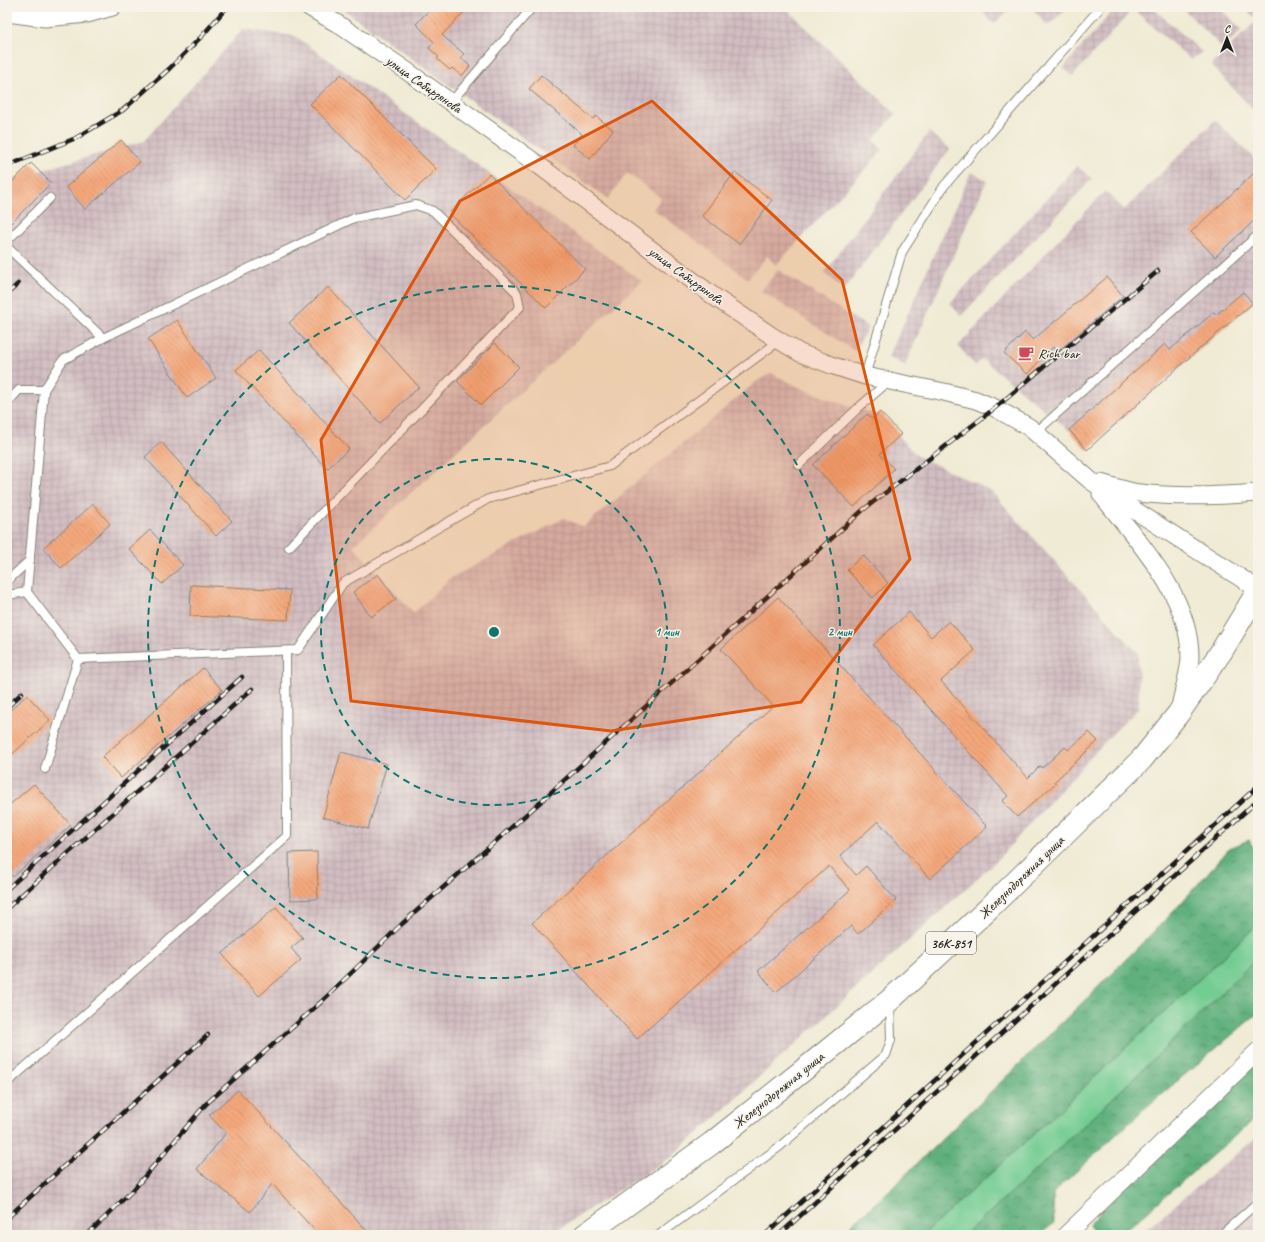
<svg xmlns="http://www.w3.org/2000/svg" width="1265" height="1242" font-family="Caveat,sans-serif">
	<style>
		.industrial { fill: url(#industrial-grid) }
		.green { fill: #73cc92; stroke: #487457 }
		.forest { fill: url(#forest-crowns); stroke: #3d664c }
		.building { fill: url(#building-back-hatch) }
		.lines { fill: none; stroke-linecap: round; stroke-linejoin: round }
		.lane-casing { stroke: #868478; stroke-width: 10 }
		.street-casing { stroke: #868478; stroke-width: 19 }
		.primary-casing { stroke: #868478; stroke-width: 24 }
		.lane { stroke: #fff; stroke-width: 8 }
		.street { stroke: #fff; stroke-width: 17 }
		.primary { stroke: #fff; stroke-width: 22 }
		.rail-casing { stroke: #1c1c1c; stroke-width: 4.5 }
		.rail { stroke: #f7f3e8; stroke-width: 3; stroke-dasharray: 9; stroke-linecap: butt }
		.marked { fill: #de560d; fill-opacity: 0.2; stroke: #de560d; stroke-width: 3; stroke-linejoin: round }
		.ring { fill: none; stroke: #0f766e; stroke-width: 2; stroke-dasharray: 7 5 }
		.labels { text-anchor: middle; stroke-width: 3; stroke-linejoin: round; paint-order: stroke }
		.shield { fill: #f7f3e8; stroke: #5e5c59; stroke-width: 1 }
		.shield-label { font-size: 13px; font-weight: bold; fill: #1c1c1c }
		.street-label { font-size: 14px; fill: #1c1c1c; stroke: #f7f3e8 }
		.poi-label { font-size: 14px; fill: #1c1c1c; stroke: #f7f3e8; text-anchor: start }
		.centre { fill: #0f766e; stroke: #f7f3e8; stroke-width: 2 }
		.ring-label { font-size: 12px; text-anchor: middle; font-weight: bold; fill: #0f766e; stroke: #f7f3e8; stroke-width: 3; stroke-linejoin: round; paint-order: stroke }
	</style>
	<defs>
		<pattern id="industrial-grid" width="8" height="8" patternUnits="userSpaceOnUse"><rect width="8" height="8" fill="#d2bec2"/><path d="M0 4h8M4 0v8" fill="none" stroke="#b4a3a6"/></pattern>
		<pattern id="forest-crowns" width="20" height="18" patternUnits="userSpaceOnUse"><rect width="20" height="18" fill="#5eb07c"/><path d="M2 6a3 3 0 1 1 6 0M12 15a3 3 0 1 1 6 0" fill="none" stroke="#4d8e65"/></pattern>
		<pattern id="building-back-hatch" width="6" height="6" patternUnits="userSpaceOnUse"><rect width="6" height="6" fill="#f4a77c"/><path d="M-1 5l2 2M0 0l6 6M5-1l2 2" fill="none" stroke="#d18f6b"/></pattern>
	</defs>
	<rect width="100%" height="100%" fill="#f7f3e8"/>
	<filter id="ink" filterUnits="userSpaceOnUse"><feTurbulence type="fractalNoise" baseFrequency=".025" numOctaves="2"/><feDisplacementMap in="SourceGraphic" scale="8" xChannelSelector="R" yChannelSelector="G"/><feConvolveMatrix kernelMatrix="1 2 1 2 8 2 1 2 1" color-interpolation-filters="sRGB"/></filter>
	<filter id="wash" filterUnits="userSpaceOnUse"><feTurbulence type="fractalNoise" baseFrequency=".012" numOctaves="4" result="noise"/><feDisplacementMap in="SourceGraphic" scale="16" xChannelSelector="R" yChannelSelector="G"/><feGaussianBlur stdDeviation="0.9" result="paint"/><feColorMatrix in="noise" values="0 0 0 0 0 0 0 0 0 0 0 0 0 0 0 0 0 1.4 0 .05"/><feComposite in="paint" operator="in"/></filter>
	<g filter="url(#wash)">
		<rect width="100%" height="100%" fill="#f0ebd4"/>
		<g class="industrial">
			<path d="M 340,7 L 785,7 L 896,114 L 873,140 L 883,150 L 776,265 L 767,256 L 748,279 L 653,209 L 661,198 L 627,173 L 608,199 Z"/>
			<path d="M 977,7 L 1012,7 L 994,24 Z"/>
			<path d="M 1031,7 L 1068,7 L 1048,26 Z"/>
			<path d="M 1116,7 L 1152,7 L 1202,52 L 1191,60 L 1133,9 L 1073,76 L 1063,68 Z"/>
			<path d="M 1181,7 L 1219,7 L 1242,30 L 1223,48 Z"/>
			<path d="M 1243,7 L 1258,7 L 1258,115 L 1211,65 L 1257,20 Z"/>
			<path d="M 243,29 L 295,36 L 642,281 L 353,546 L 414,613 L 449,579 L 564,518 L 583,527 L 756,382 L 771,373 L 803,389 L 857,409 L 880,415 L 916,455 L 991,491 L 1138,653 L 1139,708 L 1112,734 L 996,861 L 673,1156 L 549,1235 L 7,1235 L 7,180 L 144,141 Z"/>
			<path d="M 1215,120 L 1258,162 L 1258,300 L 1257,299 L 1087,450 L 1069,430 L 982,359 L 975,365 L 958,346 L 1105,191 L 1124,210 Z"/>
			<path d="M 929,132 L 950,149 L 844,290 L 824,273 Z"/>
			<path d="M 1077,166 L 1092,179 L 961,316 L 950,303 Z"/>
			<path d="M 971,172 L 987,180 L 905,365 L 888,358 Z"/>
			<path d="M 778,270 L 868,327 L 855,351 L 761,291 Z"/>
			<path d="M 1258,1136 L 1258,1235 L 1139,1235 Z"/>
		</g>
		<path class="green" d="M 1258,924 L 1258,957 C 1163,1052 1065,1144 965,1235 L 923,1235 L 1062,1108 Z"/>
		<g class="forest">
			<path d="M 1249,840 L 1258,856 L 1258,877 L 1252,881 L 1258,892 L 1258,924 L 1062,1108 L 923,1235 L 840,1235 L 892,1188 L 1085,1000 L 1174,911 L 1230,848 Z"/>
			<path d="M 1258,957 L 1258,1013 L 1144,1109 L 1053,1193 L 1054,1223 L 1040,1235 L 965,1235 C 1065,1144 1163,1052 1258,957 Z"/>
			<path d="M 1258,1059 L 1258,1116 L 1120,1235 L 1096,1235 L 1089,1225 L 1110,1201 Z"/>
		</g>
		<g id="blocks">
			<g class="building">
				<path d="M 432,7 L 469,7 L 442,35 L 464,54 L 461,58 L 470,66 L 462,76 L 452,68 L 450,70 L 437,59 L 439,57 L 429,48 L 434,42 L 416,24 Z"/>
				<path d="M 341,74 L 436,169 L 405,200 L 310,104 Z"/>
				<path d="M 541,75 L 593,119 L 596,116 L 613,130 L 590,159 L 573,145 L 582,134 L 529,89 Z"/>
				<path d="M 121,140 L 140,162 L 85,209 L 66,187 Z"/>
				<path d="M 31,163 L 51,183 L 7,227 L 7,187 Z"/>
				<path d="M 735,172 L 772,200 L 739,244 L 702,216 Z"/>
				<path d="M 489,174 L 585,269 L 546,308 L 449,213 Z"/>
				<path d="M 1253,174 L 1258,180 L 1258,217 L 1215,257 L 1191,232 Z"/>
				<path d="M 1107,277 L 1123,296 L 1057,352 L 1053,347 L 1027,374 L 1004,353 L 1025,332 L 1033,340 Z"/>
				<path d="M 328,287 L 419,387 L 380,423 L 289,323 Z"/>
				<path d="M 1243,292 L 1253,303 L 1182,364 L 1087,450 L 1069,430 L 1165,344 L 1170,350 L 1214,312 L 1216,315 Z"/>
				<path d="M 177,320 L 216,378 L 187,398 L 148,339 Z"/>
				<path d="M 495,343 L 519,367 L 481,405 L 457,381 Z"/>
				<path d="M 259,350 L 349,449 L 327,469 L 236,370 Z"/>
				<path d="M 880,412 L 901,434 L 880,454 L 894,469 L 854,507 L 813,465 L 867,414 L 873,419 Z"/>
				<path d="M 161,442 L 232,521 L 216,536 L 145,457 Z"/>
				<path d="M 93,504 L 110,524 L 61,568 L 43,548 Z"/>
				<path d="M 150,530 L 183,565 L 162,584 L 129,549 Z"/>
				<path d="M 863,555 L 888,583 L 873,598 L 847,570 Z"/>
				<path d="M 378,574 L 396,599 L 371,617 L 353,592 Z"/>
				<path d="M 191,585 L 290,590 L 288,620 L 190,616 Z"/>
				<path d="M 778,597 L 987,827 L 930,879 L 878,821 L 840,856 L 856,875 L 866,866 L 896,900 L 858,934 L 851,926 L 776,992 L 758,971 L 850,890 L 829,866 L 637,1039 L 532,923 L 773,706 L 721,649 Z"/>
				<path d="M 909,612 L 931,637 L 949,621 L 975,650 L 941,681 L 1028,778 L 1040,766 L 1042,768 L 1065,747 L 1068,750 L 1089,732 L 1098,741 L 1054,782 L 1056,783 L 1017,817 L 1002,801 L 1008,796 L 873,645 Z"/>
				<path d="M 203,668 L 222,690 L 121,778 L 102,757 Z"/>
				<path d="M 27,695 L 50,720 L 7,759 L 7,713 Z"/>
				<path d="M 341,752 L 387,764 L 368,829 L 323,817 Z"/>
				<path d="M 34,784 L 71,825 L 13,877 L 7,870 L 7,807 Z"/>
				<path d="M 317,852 L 318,899 L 290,900 L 289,853 Z"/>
				<path d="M 276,907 L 303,938 L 291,948 L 301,960 L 259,996 L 222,954 Z"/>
				<path d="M 238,1090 L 371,1235 L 319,1235 L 272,1184 L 250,1212 L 197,1169 L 226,1133 L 209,1115 Z"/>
			</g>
		</g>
	</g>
	<g filter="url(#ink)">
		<use href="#blocks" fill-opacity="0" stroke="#868478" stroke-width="1"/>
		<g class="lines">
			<defs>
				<g id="lane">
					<path d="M 451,102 L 530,10"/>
					<path d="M 7,241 L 50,198"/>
					<path d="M 7,247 L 103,338"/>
					<path d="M 865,376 L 902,252 L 944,186 L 1101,7"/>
					<path d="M 7,403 L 19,390 L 44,390"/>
					<path d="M 1035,433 L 1258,235"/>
					<path d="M 799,465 L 857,409 L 889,381"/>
					<path d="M 289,547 L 520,307 L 517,293 L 433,211 L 416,205 L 354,218 L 103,338 L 63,360 L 44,390 L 27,592 L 78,659 L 298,650 L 343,583 L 488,499 L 610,466 L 779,341"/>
					<path d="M 7,581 L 30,560"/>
					<path d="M 7,595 L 27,592"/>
					<path d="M 45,769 L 78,659"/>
					<path d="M 7,1083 L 287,836 L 286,651"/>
					<path d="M 659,1235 L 779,1147 L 886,1055 L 891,1040 L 890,1004"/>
					<path d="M 1221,1235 L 1258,1202"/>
				</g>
				<g id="street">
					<path d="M 309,7 L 338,24 L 404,69 L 537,164 L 716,298 L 772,336 L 800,353 L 834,366 L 865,376 L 944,392 L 976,400 L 995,408 L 1029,427 L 1091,481 L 1128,506 L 1258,589"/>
					<path d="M 7,13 L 45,18 L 87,14 L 112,7"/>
					<path d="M 1101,483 C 1114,487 1127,491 1140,493 C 1179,498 1219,496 1258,493"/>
					<path d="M 1101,494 C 1137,541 1190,595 1190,657 C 1190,671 1182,694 1180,708"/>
					<path d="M 1066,1235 L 1258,1051"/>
				</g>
				<path id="primary" d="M 585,1235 L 712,1143 L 816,1060 L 890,1000 L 989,908 L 1142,759 L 1178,714 L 1221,652 L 1258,591"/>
			</defs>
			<use href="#lane" class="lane-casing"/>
			<use href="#street" class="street-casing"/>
			<use href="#primary" class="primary-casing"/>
			<use href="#lane" class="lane"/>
			<use href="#street" class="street"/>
			<use href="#primary" class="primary"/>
			<defs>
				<g id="rail">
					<path d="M 7,166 L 76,138 L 123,110 L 169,69 L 202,36 L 227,7"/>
					<path d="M 7,294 L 18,284"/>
					<path d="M 7,707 L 22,693"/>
					<path d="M 7,889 L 242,677"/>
					<path d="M 7,908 L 252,689"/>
					<path d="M 7,1218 L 208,1035"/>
					<path d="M 87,1235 L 134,1189 L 206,1104 L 321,1002 L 403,923 L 538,804 L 863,510 L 995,408 L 1158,271"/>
					<path d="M 765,1235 L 1258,786"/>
					<path d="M 779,1235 L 1258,800"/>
				</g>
			</defs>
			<use href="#rail" class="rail-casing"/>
			<use href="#rail" class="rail"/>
		</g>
	</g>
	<path class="marked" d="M 652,101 L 842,280 L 910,559 L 801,702 L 611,731 L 351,701 L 321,440 L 460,201 Z"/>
	<g class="ring">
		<circle cx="494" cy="632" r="173"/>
		<circle cx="494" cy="632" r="346"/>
	</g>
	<defs>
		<symbol id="cafe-bare" viewBox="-9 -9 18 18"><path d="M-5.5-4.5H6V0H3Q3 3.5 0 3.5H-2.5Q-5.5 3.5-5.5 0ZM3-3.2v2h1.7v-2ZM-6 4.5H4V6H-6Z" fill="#d1495b" stroke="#f7f3e8" stroke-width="2.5" paint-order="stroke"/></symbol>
	</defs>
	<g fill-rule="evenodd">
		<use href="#cafe-bare" x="1015" y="342" width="22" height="22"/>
	</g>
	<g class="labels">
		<rect class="shield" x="926" y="932" width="50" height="22" rx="3"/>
		<g class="shield-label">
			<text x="951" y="948">36К-851</text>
		</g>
		<g class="street-label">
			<text transform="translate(424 84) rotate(35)" y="5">улица Сабирзянова</text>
			<text transform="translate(686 275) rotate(36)" y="5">улица Сабирзянова</text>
			<text transform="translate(1021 877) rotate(-44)" y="5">Железнодорожная улица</text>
			<text transform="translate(778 1090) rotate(-39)" y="5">Железнодорожная улица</text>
		</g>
		<g class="poi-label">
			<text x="1038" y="358">Rich bar</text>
		</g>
	</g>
	<circle cx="494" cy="632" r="6" class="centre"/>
	<g class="ring-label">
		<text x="667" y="636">1 мин</text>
		<text x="840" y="636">2 мин</text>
	</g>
	<rect width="1265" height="1242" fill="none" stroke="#f7f3e8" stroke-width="24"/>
	<g transform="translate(1227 38)" stroke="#f7f3e8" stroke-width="3" paint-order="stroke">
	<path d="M0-3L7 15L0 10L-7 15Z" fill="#1c1c1c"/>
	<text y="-6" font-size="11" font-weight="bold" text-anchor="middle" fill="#1c1c1c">С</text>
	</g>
</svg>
